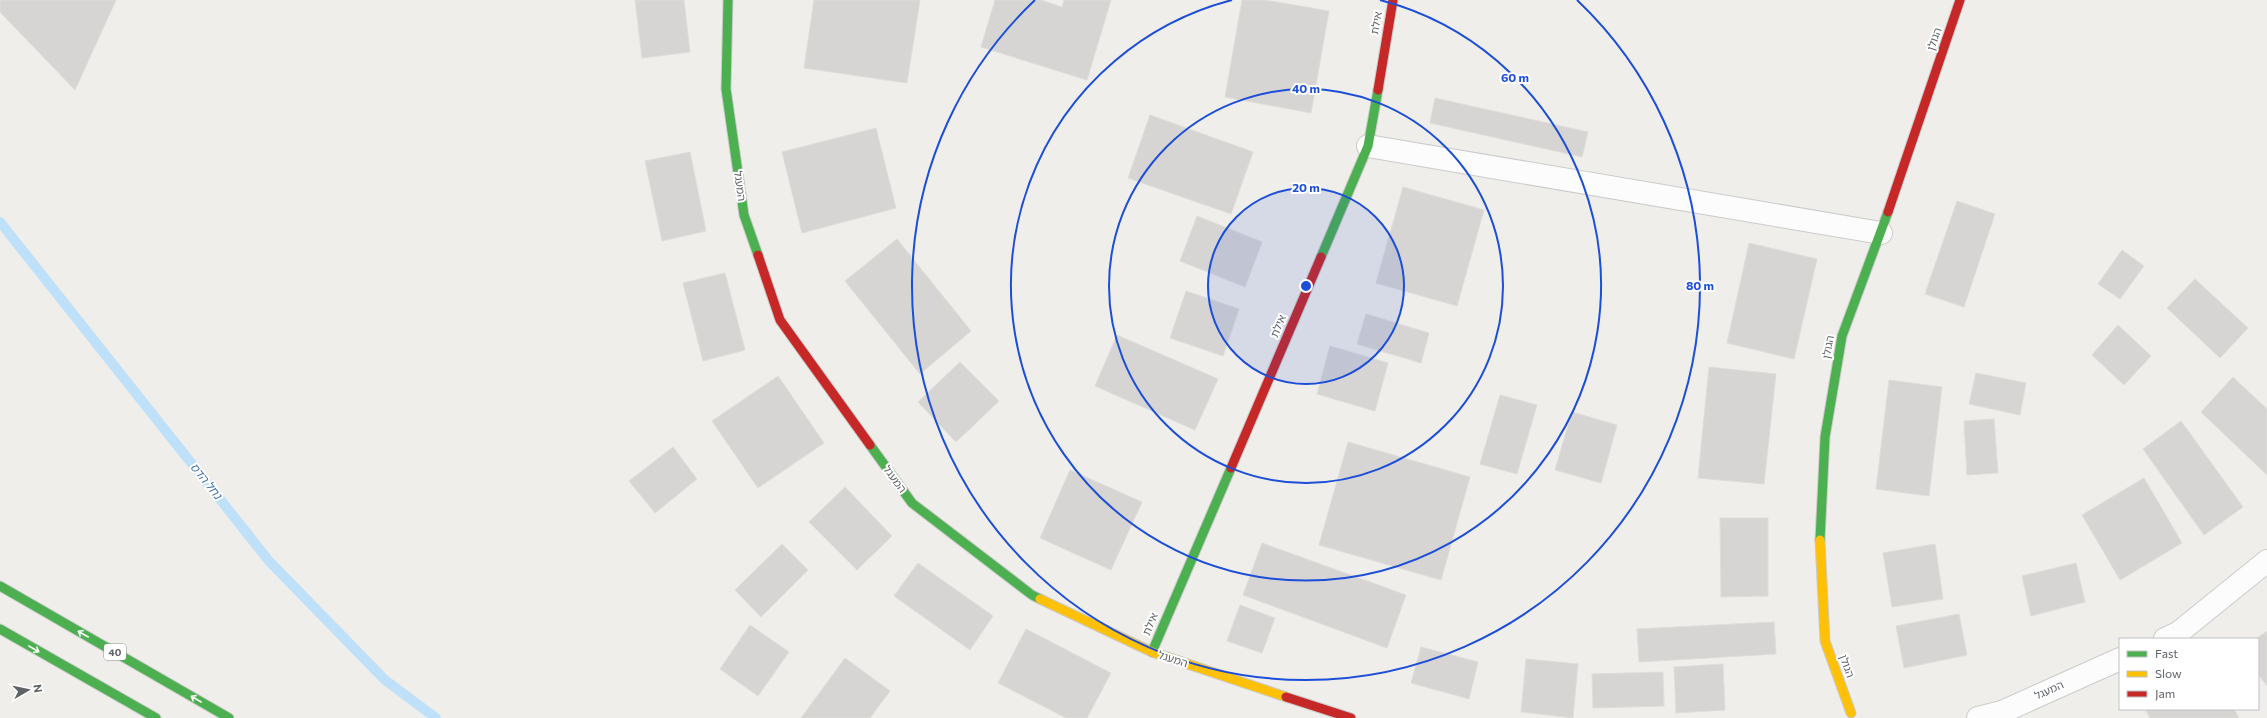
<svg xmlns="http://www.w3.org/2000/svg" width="2267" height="718" font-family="Commissioner,'Noto Sans Hebrew',sans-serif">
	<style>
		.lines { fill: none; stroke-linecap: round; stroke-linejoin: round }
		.stream { stroke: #bfe0f9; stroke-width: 10 }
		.building { fill: #d6d5d3; stroke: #deddd9 }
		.street-casing { stroke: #cbcccc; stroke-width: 24 }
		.fast-casing { stroke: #cacacb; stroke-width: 11 }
		.slow-casing { stroke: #cacacb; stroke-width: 11 }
		.jam-casing { stroke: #cacacb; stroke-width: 11 }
		.street { stroke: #fdfcfc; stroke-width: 22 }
		.fast { stroke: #4caf50; stroke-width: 9 }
		.slow { stroke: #ffc107; stroke-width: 9 }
		.jam { stroke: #c62828; stroke-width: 9 }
		.oneway { stroke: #f6fbf6 }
		.ring { fill: none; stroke: #1d4ed8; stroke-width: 2 }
		.labels { text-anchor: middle; stroke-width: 4; stroke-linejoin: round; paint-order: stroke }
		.shield { fill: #fff; stroke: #8f9295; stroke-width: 1 }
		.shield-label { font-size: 10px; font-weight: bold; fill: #5f6368 }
		.street-label { font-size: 11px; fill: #5f6368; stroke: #fff }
		.water-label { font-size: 12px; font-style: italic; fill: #4174aa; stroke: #fff }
		.centre { fill: #1d4ed8; stroke: #fff; stroke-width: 2 }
		.ring-label { font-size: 12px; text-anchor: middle; font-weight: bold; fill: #1d4ed8; stroke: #fff; stroke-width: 4; stroke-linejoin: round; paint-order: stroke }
	</style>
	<rect width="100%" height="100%" fill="#efeeea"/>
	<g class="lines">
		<path class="stream" d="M 0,222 L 269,561 L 385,680 L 436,718"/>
	</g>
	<g class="building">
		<path d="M 0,0 L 116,0 L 75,90 L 0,12 Z"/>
		<path d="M 635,0 L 684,0 L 690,52 L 642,58 Z"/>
		<path d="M 814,0 L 920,0 L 907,83 L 804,68 Z"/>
		<path d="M 995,0 L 1041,0 L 1062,7 L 1064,0 L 1111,0 L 1087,80 L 981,47 Z"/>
		<path d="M 1242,0 L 1265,0 L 1329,11 L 1311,113 L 1225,97 Z"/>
		<path d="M 1435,98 L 1588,132 L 1582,157 L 1430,123 Z"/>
		<path d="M 1150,115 L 1253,152 L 1231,214 L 1128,178 Z"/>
		<path d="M 876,128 L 896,208 L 802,233 L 782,152 Z"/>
		<path d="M 690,152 L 706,231 L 662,241 L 645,161 Z"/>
		<path d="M 1403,187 L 1484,210 L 1457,306 L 1376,283 Z"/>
		<path d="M 1957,201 L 1995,214 L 1964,307 L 1925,294 Z"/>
		<path d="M 1197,216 L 1262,242 L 1245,287 L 1180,261 Z"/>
		<path d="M 897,239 L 971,331 L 920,374 L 845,281 Z"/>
		<path d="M 1749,243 L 1817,259 L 1794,359 L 1727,343 Z"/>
		<path d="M 2122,250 L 2144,266 L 2120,299 L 2098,284 Z"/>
		<path d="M 725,273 L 745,350 L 703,361 L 683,283 Z"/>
		<path d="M 2195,279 L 2248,328 L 2220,358 L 2167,308 Z"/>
		<path d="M 1186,291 L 1239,309 L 1223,356 L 1170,338 Z"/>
		<path d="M 1366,314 L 1429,333 L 1421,363 L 1357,344 Z"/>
		<path d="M 2118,325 L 2151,356 L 2124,385 L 2092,355 Z"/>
		<path d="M 1117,335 L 1218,379 L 1195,430 L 1095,386 Z"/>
		<path d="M 1330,346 L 1388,363 L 1375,411 L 1317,394 Z"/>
		<path d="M 960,362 L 999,401 L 956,442 L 918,402 Z"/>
		<path d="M 1709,367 L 1776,374 L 1764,484 L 1698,478 Z"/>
		<path d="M 1976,373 L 2026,383 L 2020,415 L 1969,404 Z"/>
		<path d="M 778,376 L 824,443 L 758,488 L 712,421 Z"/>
		<path d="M 2233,377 L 2267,409 L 2267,475 L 2201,412 Z"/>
		<path d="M 1889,380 L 1942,387 L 1929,496 L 1876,489 Z"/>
		<path d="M 1500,395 L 1537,405 L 1517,474 L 1480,464 Z"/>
		<path d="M 1572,412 L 1617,425 L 1601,483 L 1555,470 Z"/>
		<path d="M 1994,419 L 1998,473 L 1967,475 L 1964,421 Z"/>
		<path d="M 2181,421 L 2243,507 L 2204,535 L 2143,449 Z"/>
		<path d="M 1348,442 L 1470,477 L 1441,580 L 1319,545 Z"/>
		<path d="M 673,447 L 697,479 L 655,513 L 629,481 Z"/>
		<path d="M 1070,470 L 1142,502 L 1111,570 L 1040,538 Z"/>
		<path d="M 2144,478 L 2182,543 L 2120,580 L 2082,515 Z"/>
		<path d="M 845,487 L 892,536 L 857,570 L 809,522 Z"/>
		<path d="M 1720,518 L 1768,518 L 1768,596 L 1721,597 Z"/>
		<path d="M 1262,543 L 1406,595 L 1387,648 L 1243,595 Z"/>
		<path d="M 782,544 L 808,570 L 761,617 L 735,590 Z"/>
		<path d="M 1935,544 L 1943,599 L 1892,607 L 1883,553 Z"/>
		<path d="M 918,563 L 993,616 L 970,650 L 894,596 Z"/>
		<path d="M 2076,563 L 2085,602 L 2031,616 L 2022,576 Z"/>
		<path d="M 1240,605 L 1275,618 L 1262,653 L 1227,641 Z"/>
		<path d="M 1959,614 L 1967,655 L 1904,668 L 1896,626 Z"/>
		<path d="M 1774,622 L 1776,654 L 1639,662 L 1637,629 Z"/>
		<path d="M 750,625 L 789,652 L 758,696 L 720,669 Z"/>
		<path d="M 1026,629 L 1111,673 L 1087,718 L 1066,718 L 998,683 Z"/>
		<path d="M 2267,631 L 2267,686 L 2258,674 L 2258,639 L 2256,639 Z"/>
		<path d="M 1421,647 L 1478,662 L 1469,699 L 1411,683 Z"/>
		<path d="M 845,658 L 890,691 L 870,718 L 801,718 Z"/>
		<path d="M 1526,659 L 1578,664 L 1573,718 L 1521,712 Z"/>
		<path d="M 1723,664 L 1725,710 L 1676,713 L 1674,667 Z"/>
		<path d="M 1663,672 L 1664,706 L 1593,708 L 1592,674 Z"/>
		<path d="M 2145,709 L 2234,709 L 2239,718 L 2150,718 Z"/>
	</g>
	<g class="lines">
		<defs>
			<g id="street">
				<path d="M 1368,146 L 1881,233"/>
				<path d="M 2165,639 L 2178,633 L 2267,561"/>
				<path d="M 1978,718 L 2002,712 L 2120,659"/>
			</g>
			<g id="fast">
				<path d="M 728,0 L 726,89 L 744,215 L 758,255"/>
				<path d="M 1321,257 L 1368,146 L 1378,90"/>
				<path d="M 870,445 L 912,503 L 1032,595 L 1040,599"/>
				<path d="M 1820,540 L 1825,437 L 1842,336 L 1888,212"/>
				<path d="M 0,586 L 229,718"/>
				<path d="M 0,629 L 156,718"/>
				<path d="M 1152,652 L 1231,468"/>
			</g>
			<g id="slow">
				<path d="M 1820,540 L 1825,641 L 1851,713"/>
				<path d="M 1040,599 L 1152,652 L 1286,697"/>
			</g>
			<g id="jam">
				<path d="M 1378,90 L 1393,0"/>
				<path d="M 1888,212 L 1960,0"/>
				<path d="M 758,255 L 780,320 L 870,445"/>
				<path d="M 1231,468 L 1321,257"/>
				<path d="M 1286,697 L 1351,718"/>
			</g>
		</defs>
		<use href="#street" class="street-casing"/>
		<use href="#fast" class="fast-casing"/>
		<use href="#slow" class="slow-casing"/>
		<use href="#jam" class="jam-casing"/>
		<use href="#street" class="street"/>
		<use href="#fast" class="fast"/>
		<use href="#slow" class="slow"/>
		<use href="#jam" class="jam"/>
	</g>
	<defs><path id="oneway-shaft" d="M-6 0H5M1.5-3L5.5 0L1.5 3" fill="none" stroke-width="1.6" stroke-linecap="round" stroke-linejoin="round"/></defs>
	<g class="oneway">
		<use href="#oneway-shaft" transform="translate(83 634) rotate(-150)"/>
		<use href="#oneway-shaft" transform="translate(34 649) rotate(30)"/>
		<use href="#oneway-shaft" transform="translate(196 699) rotate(-150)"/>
	</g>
	<circle cx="1306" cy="286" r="98" fill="#1d4ed8" fill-opacity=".12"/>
	<g class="ring">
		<circle cx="1306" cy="286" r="98"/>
		<circle cx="1306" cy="286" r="197"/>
		<path d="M1380 0A295 295 0 1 1 1232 0"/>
		<path d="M1577 0A394 394 0 1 1 1035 0"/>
	</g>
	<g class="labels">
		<rect class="shield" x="104" y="644" width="22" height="16" rx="3"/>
		<g class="shield-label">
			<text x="115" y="656">40</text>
		</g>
		<g class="street-label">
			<text transform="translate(1376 23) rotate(-80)" y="4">אילת</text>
			<text transform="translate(1934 39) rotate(-71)" y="4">הגולן</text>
			<text transform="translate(740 186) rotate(82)" y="4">המעגל</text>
			<text transform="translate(1278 326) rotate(-67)" y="4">אילת</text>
			<text transform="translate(1828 347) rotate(-79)" y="4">הגולן</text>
			<text transform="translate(895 479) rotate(54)" y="4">המעגל</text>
			<text transform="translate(1150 624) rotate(-67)" y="4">אילת</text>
			<text transform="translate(1173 659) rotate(18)" y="4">המעגל</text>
			<text transform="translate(1847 666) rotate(70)" y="4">הגולן</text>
			<text transform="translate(2049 690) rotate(-24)" y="4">המעגל</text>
		</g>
		<g class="water-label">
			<text transform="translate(206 481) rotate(51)" y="4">נחל הדס</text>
		</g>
	</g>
	<circle cx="1306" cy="286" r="6" class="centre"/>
	<g class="ring-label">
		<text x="1515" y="82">60 m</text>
		<text x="1306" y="93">40 m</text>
		<text x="1306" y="192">20 m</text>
		<text x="1700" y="290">80 m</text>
	</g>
	<rect x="2119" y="638" width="140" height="72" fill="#ffffff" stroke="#bfc1c3"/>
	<rect x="2127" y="651" width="20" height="6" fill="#4caf50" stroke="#bfc1c3"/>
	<text x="2155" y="658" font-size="12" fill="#5f6368">Fast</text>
	<rect x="2127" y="671" width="20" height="6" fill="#ffc107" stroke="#bfc1c3"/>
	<text x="2155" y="678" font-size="12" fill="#5f6368">Slow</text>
	<rect x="2127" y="691" width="20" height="6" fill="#c62828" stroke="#bfc1c3"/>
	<text x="2155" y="698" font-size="12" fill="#5f6368">Jam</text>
	<g transform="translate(28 690) rotate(81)" stroke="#ffffff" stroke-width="3" paint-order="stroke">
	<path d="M0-3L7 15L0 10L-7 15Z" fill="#5f6368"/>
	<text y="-6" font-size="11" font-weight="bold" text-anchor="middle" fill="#5f6368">N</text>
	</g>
</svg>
